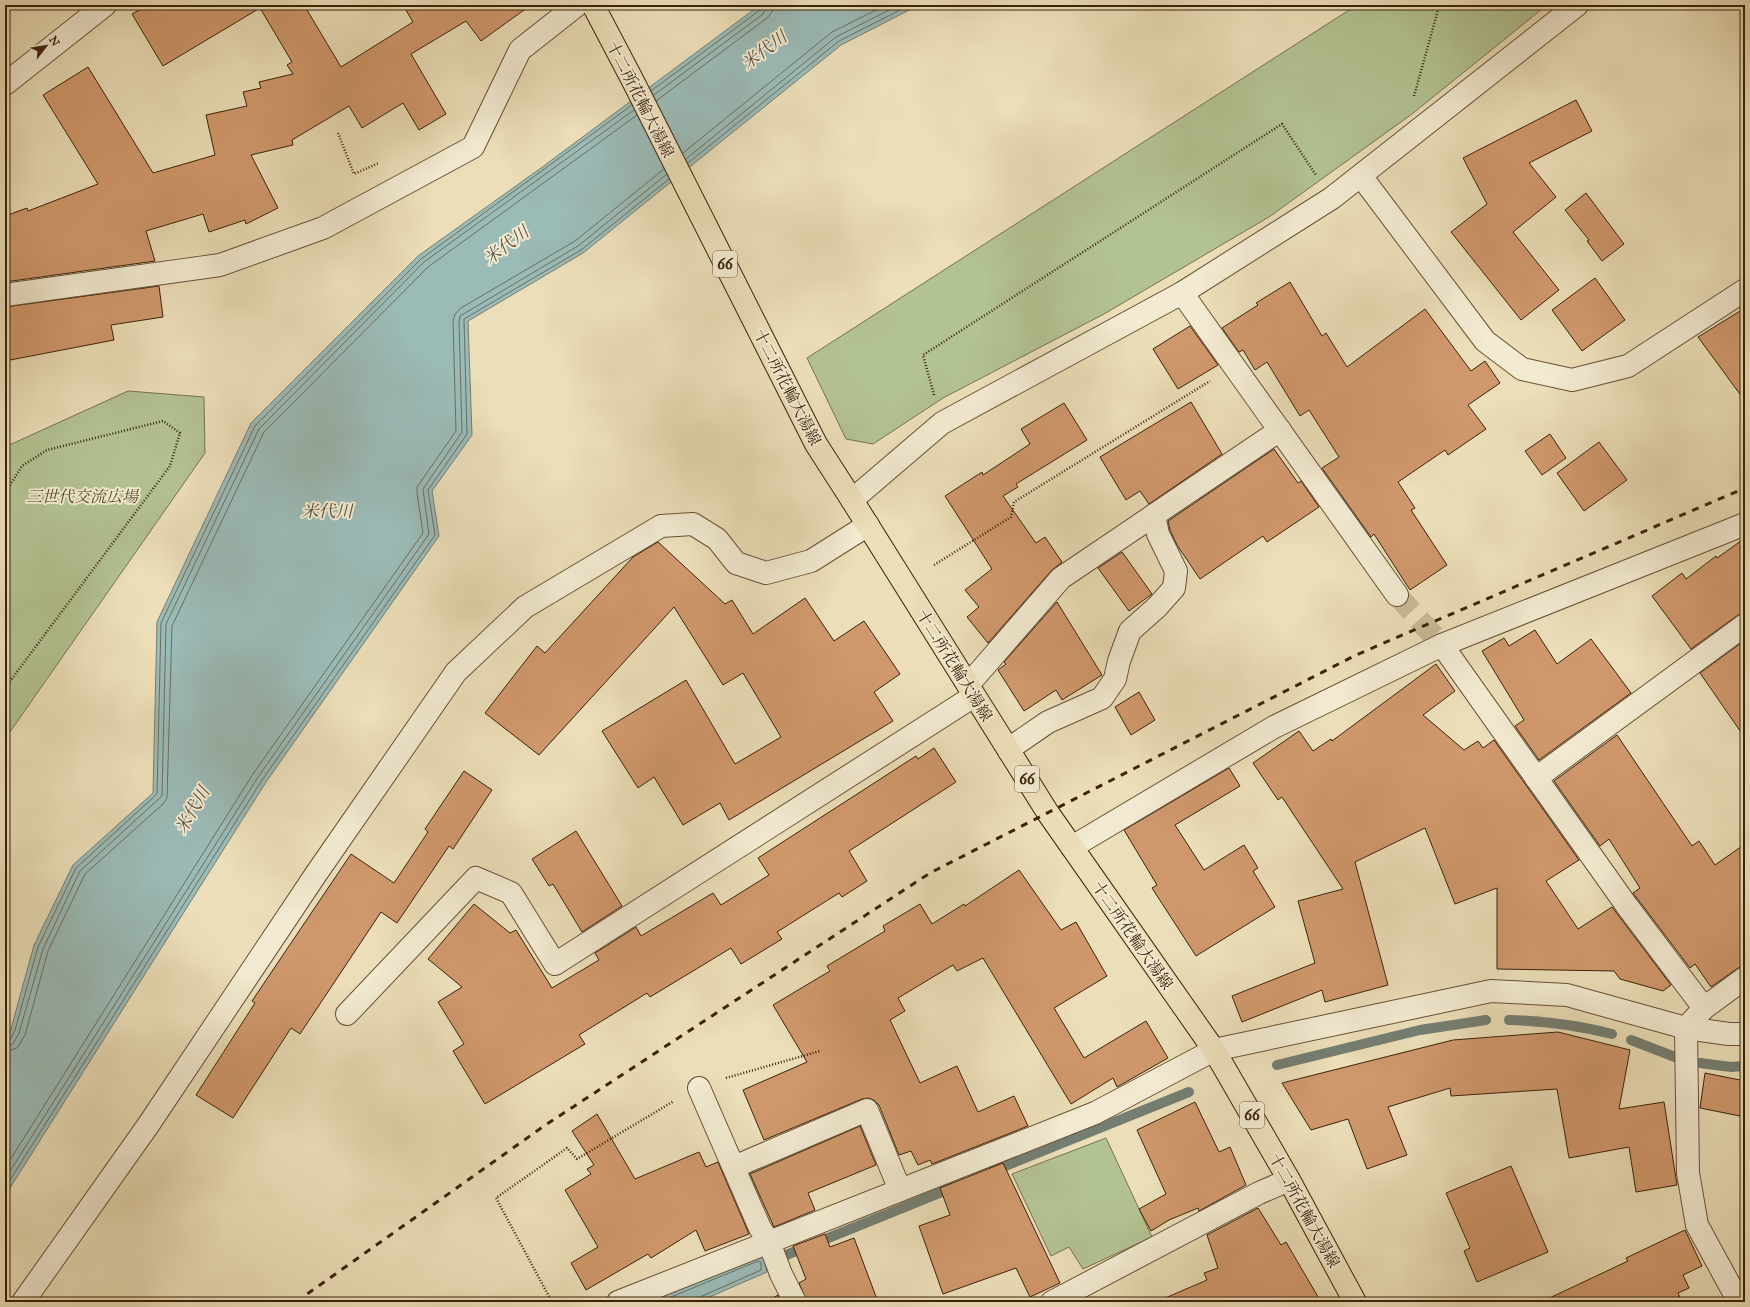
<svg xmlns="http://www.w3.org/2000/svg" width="1750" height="1307" font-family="'IM FELL Great Primer','Noto Serif JP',serif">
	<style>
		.green { fill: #b3c292; stroke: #77724e }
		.water { fill: #9bbbb7; stroke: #757e72 }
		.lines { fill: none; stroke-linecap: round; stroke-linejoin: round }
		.shore { stroke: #6b6e60; stroke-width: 1 }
		.stream { stroke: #757e72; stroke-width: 10 }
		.building { fill: #cf986c; stroke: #3b220a }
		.minor-tunnel { stroke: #c8b895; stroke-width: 22; stroke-dasharray: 22 11; stroke-linecap: butt }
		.minor-casing { stroke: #675136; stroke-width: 24 }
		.tertiary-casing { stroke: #675136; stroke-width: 24 }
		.primary-casing { stroke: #3b220a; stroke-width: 24 }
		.path { stroke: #3b220a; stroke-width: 2.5; stroke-dasharray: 1 2; stroke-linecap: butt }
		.minor { stroke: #f2ead1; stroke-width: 22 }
		.tertiary { stroke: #f2ead1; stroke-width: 22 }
		.primary { stroke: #ebdeb8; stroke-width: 22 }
		.rail { stroke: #3b220a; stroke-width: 3; stroke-dasharray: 7 7; stroke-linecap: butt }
		.labels { text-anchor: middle; stroke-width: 4; stroke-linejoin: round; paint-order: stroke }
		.shield { fill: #f2ead1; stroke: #725e46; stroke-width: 1 }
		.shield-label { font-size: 15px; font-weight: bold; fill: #3b220a }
		.street-label { font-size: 16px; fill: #3b220a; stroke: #f2ead1 }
		.park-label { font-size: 16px; font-style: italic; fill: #594a2c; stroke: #f2ead1 }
		.water-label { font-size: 17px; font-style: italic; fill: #58503e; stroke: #f2ead1 }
	</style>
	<rect width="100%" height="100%" fill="#ebdeb8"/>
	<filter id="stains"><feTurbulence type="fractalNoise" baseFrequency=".005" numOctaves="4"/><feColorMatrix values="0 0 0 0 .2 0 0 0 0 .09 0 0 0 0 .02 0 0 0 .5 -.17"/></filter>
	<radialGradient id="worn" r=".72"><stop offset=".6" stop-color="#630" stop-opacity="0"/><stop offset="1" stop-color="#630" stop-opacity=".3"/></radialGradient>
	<g class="green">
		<path d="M 1357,5 L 1547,5 L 1412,114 L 1269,217 L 1104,314 L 943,398 L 873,444 L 846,439 L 807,358 Z"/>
		<path d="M 128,391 L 204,397 L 205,453 L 5,739 L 5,447 Z"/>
		<path d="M 1106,1138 L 1152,1237 L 1083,1269 L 1069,1247 L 1051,1256 L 1012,1174 Z"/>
	</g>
	<g class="water">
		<path d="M 760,5 L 919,5 L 841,45 L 583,253 L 468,321 L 472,435 L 432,491 L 439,536 L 266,782 L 5,1196 L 5,1040 L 11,1029 L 34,945 L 73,865 L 153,793 L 157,622 L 251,423 L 418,256 L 541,168 Z"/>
		<path d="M 763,1255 L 767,1272 L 698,1302 L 649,1302 Z"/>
	</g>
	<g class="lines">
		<g class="shore">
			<path d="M 651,91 L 760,10 L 762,5"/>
			<path d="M 654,95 L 763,14 L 767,5"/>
			<path d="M 656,101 L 767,18 L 772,12 L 773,5"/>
			<path d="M 683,153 L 832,32 L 886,5"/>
			<path d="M 686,159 L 836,37 L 899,5"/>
			<path d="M 688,163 L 839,41 L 910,5"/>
			<path d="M 5,1041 L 10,1040 L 15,1030 L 38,947 L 76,868 L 157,794 L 161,623 L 255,426 L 421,259 L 632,105"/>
			<path d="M 5,1046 L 13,1044 L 19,1033 L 43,949 L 80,871 L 162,796 L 166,624 L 259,429 L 424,262 L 634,110"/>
			<path d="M 5,1052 L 17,1048 L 25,1035 L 48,951 L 85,874 L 163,804 L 167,798 L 172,626 L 264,432 L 428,267 L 637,115"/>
			<path d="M 5,1168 L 253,774 L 423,533 L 417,493 L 417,487 L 456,431 L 453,321 L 455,314 L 461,308 L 575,241 L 664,169"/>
			<path d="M 5,1179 L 258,777 L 429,534 L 423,489 L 462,432 L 459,322 L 460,316 L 578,246 L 667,174"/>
			<path d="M 5,1188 L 262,780 L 435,535 L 428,490 L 467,434 L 464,319 L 581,250 L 669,179"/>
			<path d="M 659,1302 L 758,1261 L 761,1262 L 761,1270 L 700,1297 L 698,1302"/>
		</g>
		<g class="stream">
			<path d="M 1509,1020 C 1545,1021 1578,1025 1612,1034"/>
			<path d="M 1631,1040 L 1675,1057"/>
			<path d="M 1700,1063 L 1731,1067 L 1745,1066"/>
			<path d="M 1277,1065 L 1420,1030 L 1486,1020"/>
			<path d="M 993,1171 L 1189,1092"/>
			<path d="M 774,1260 L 954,1187"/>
		</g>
	</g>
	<g class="building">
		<path d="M 148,5 L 304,5 L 341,67 L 413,22 L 403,5 L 531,5 L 481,41 L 466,21 L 411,54 L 446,114 L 419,130 L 403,103 L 362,128 L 349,106 L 292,140 L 293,145 L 251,155 L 278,208 L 246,224 L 245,220 L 209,232 L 203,214 L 146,231 L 155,261 L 5,282 L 5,216 L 27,208 L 28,211 L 98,184 L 43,95 L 88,67 L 153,173 L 215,155 L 206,115 L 247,106 L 243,92 L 261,88 L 259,82 L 293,74 L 287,65 L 292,62 L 260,8 L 163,66 L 132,14 Z"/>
		<path d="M 1576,100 L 1592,131 L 1529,163 L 1556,197 L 1513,232 L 1559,290 L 1521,320 L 1451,232 L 1487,204 L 1463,158 Z"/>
		<path d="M 1586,193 L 1624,244 L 1602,261 L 1587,241 L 1589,240 L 1565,210 Z"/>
		<path d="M 1595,278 L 1625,320 L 1582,351 L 1552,310 Z"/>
		<path d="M 1290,282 L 1322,336 L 1326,333 L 1347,367 L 1425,309 L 1471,371 L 1485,361 L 1500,383 L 1468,405 L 1486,429 L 1448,455 L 1445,450 L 1398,482 L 1415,508 L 1411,510 L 1447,565 L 1410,590 L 1374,534 L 1371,537 L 1322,468 L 1339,457 L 1309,410 L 1300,416 L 1267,362 L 1255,370 L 1243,350 L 1239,352 L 1222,328 L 1258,305 L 1256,303 Z"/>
		<path d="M 159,286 L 163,317 L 111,325 L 114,340 L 5,361 L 5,307 Z"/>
		<path d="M 1745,308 L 1745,401 L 1698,337 Z"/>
		<path d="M 1190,326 L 1218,365 L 1178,389 L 1153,349 Z"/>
		<path d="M 1191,402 L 1222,454 L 1149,504 L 1140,491 L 1126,500 L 1100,457 Z"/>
		<path d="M 1064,403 L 1087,440 L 1016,484 L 1018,487 L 1003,496 L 1036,543 L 1045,537 L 1062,562 L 1052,570 L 988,643 L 967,617 L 979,607 L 965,590 L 992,569 L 945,496 L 982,472 L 983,475 L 1030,444 L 1021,429 Z"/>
		<path d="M 1550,434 L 1566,458 L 1542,475 L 1525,451 Z"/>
		<path d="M 1599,442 L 1627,480 L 1584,511 L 1557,473 Z"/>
		<path d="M 1274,449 L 1298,483 L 1301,481 L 1319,507 L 1267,542 L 1263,536 L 1200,579 L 1177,545 L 1170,530 L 1168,521 Z"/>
		<path d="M 1745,538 L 1745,613 L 1738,615 L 1691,649 L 1652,596 L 1682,573 L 1686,579 L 1716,556 L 1717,558 Z"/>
		<path d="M 658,542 L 725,604 L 732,600 L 753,634 L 805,598 L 834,641 L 864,621 L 900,674 L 874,692 L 893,721 L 729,820 L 720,803 L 683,825 L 654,777 L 638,788 L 602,731 L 686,680 L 735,764 L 781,737 L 743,673 L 723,685 L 674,607 L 539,755 L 485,713 L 537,646 L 545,653 L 633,557 Z"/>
		<path d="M 1122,552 L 1152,594 L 1129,611 L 1098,568 Z"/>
		<path d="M 1057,602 L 1102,675 L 1062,700 L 1056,690 L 1024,711 L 998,670 L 1006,664 L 1004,662 Z"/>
		<path d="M 1535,630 L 1557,664 L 1591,639 L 1631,693 L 1539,760 L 1515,726 L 1524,720 L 1482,651 L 1504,638 L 1509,646 Z"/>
		<path d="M 1745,640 L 1745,738 L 1700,673 Z"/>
		<path d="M 1436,664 L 1455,691 L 1423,715 L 1464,750 L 1478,741 L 1483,748 L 1494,740 L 1579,860 L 1546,881 L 1578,929 L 1612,907 L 1671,985 L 1663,991 L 1620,979 L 1614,971 L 1497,969 L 1497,888 L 1455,904 L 1425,828 L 1355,862 L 1388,985 L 1325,1002 L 1322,990 L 1242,1022 L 1232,996 L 1315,963 L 1298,901 L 1343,889 L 1282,797 L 1278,800 L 1253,763 L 1299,731 L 1313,751 L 1331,739 L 1332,741 Z"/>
		<path d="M 1139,692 L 1155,720 L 1131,735 L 1115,707 Z"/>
		<path d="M 1617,735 L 1692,846 L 1699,841 L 1715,865 L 1745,844 L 1745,966 L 1738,968 L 1711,987 L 1695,964 L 1690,968 L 1633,893 L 1640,888 L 1609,839 L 1600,846 L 1554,781 Z"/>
		<path d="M 934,748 L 956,782 L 849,851 L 867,881 L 842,897 L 839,893 L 777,932 L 782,939 L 741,964 L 731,948 L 650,997 L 647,993 L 579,1035 L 585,1044 L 485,1104 L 453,1051 L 464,1044 L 438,1002 L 462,987 L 428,959 L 474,904 L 510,933 L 516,930 L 552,988 L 599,960 L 595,953 L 636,927 L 641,936 L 713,893 L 721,905 L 769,875 L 758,858 L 916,756 L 918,759 Z"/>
		<path d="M 1229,768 L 1240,786 L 1175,825 L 1204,870 L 1244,845 L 1258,868 L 1253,871 L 1275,907 L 1196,956 L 1152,888 L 1157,885 L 1124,830 Z"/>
		<path d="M 464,771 L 492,790 L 453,849 L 449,846 L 397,923 L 381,912 L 300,1034 L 291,1028 L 233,1118 L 196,1095 L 255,1003 L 252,1001 L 351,854 L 394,883 L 428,832 L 425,829 Z"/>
		<path d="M 576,831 L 622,906 L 582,932 L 553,884 L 549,886 L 532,859 Z"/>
		<path d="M 1019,870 L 1061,930 L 1076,922 L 1107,976 L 1054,1008 L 1084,1058 L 1146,1021 L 1168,1058 L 1117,1087 L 1113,1078 L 1071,1104 L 983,958 L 957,971 L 953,965 L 898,998 L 905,1011 L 890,1020 L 920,1083 L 957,1066 L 978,1112 L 1014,1096 L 1028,1126 L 932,1164 L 930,1160 L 918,1165 L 911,1151 L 899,1155 L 879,1105 L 874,1100 L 868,1098 L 862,1099 L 764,1140 L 743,1090 L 807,1062 L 773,1005 L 830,971 L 827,966 L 885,931 L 883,926 L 920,904 L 932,924 L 964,904 L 965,906 Z"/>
		<path d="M 1558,1032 L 1630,1050 L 1619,1109 L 1664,1102 L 1677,1185 L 1636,1192 L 1629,1147 L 1569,1158 L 1557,1089 L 1451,1096 L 1450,1088 L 1388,1107 L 1407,1155 L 1367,1169 L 1348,1119 L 1311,1130 L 1282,1083 L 1453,1040 Z"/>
		<path d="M 1705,1073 L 1745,1081 L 1745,1117 L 1700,1108 Z"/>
		<path d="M 1195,1102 L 1219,1152 L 1230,1147 L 1246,1185 L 1199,1211 L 1198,1208 L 1169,1220 L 1151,1231 L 1139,1209 L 1166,1194 L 1137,1130 Z"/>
		<path d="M 597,1114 L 635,1179 L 699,1152 L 706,1167 L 718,1162 L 749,1234 L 705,1251 L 696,1230 L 651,1258 L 648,1254 L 586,1290 L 571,1263 L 598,1247 L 565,1190 L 591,1174 L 587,1169 L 594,1165 L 572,1131 Z"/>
		<path d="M 860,1126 L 876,1165 L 808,1193 L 815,1210 L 774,1227 L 750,1174 Z"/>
		<path d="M 1003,1163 L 1060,1283 L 1030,1297 L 1016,1268 L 943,1294 L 919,1226 L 950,1215 L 940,1188 Z"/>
		<path d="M 1511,1166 L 1548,1252 L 1477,1282 L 1464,1251 L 1470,1248 L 1446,1193 Z"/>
		<path d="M 1258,1208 L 1281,1245 L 1286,1242 L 1321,1302 L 1156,1302 L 1207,1280 L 1204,1273 L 1218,1268 L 1207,1235 Z"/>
		<path d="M 1685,1230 L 1702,1266 L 1683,1275 L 1689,1288 L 1678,1293 L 1682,1302 L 1541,1302 L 1628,1261 L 1626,1258 Z"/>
		<path d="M 825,1234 L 830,1247 L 854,1238 L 878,1302 L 807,1302 L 799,1283 L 806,1279 L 793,1246 Z"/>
		<path d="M 778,1295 L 781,1302 L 766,1302 Z"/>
	</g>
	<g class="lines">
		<path class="minor-tunnel" d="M 1397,595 L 1442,645"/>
		<defs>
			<g id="minor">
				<path d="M 5,84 L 105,5"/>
				<path d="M 1361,176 L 1485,341 L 1522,369 L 1572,380 L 1628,366 L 1745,290"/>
				<path d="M 1182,293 L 1397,595"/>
				<path d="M 5,295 L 220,265 L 323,228 L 473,147 L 520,50 L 577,5"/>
				<path d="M 1442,645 L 1627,906 L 1704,1008 L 1686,1028 L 1688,1173 L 1697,1225 L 1739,1302"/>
				<path d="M 968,685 L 1061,578 L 1280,430"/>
				<path d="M 1009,751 L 1013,746 L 1048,722 L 1102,698 L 1115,679 L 1119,661 L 1130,631 L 1157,607 L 1174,588 L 1176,571 L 1158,534 L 1154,515"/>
				<path d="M 1536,778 L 1745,625"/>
				<path d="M 1072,847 L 1274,727 L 1442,645 L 1745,524"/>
				<path d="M 1704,1008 L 1745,978"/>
				<path d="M 347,1014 L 476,878 L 511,893 L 555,964 L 974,696"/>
				<path d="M 699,1088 L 760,1228 L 769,1242 L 781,1274 L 795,1302"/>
				<path d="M 734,1167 L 867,1110 L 900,1190"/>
				<path d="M 23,1302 L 149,1124 L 316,874 L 456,672 L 525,607 L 661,526 L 693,524 L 717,539 L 736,563 L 766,573 L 811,561 L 868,525"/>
				<path d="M 618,1302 L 1095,1113 L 1214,1050"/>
				<path d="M 1052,1302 L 1259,1193 L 1289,1180"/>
			</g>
			<g id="tertiary">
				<path d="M 852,500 L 942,423 L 1182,293 L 1332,198 L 1577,5"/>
				<path d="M 1214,1050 L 1491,991 L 1567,995 L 1686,1028 L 1729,1034 L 1745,1034"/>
			</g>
			<path id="primary" d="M 593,5 L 634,83 L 816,444 L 852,500 L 1048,813 L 1214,1050 L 1289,1180 L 1355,1302"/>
		</defs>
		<use href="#minor" class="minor-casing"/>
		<use href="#tertiary" class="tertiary-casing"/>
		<use href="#primary" class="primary-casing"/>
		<g class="path">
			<path d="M 1414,96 L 1438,10 L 1437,5"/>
			<path d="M 338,133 L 354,174 L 379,163"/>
			<path d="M 934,395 L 923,355 L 1282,124 L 1316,175"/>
			<path d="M 5,493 L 22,466 L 47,450 L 163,421 L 180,433 L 170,466 L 5,688"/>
			<path d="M 934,565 L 1011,517 L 1014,502 L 1210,381"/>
			<path d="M 726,1078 L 820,1051"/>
			<path d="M 552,1302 L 496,1198 L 567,1148 L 577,1159 L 674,1101"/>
		</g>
		<use href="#minor" class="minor"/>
		<use href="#tertiary" class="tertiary"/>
		<use href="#primary" class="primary"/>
		<path class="rail" d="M 296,1302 L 544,1126 L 930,873 L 1356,655 L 1745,488"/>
	</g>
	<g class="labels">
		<g class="shield">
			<rect x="713" y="251" width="24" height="26" rx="3"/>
			<rect x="1015" y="766" width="24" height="26" rx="3"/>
			<rect x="1240" y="1102" width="24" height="26" rx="3"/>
		</g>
		<g class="shield-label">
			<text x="725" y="269">66</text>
			<text x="1027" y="784">66</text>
			<text x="1252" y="1120">66</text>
		</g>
		<g class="street-label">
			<text transform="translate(641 99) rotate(63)" y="6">十二所花輪大湯線</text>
			<text transform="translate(788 387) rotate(63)" y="6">十二所花輪大湯線</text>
			<text transform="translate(955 665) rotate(58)" y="6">十二所花輪大湯線</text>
			<text transform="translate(1133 935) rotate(55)" y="6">十二所花輪大湯線</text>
			<text transform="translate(1305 1210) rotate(61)" y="6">十二所花輪大湯線</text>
		</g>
		<g class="park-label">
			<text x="82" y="502">三世代交流広場</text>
		</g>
		<g class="water-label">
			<text transform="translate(764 50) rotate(-37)" y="6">米代川</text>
			<text transform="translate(506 245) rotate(-37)" y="6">米代川</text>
			<text x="327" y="517">米代川</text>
			<text transform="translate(192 810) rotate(-60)" y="6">米代川</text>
		</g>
	</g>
	<rect width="1750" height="1307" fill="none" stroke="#ebdeb8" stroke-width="20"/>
	<rect x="6" y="6" width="1738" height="1295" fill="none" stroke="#3b220a" stroke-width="2"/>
	<rect x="10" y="10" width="1730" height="1287" fill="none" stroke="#3b220a"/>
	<g transform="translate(46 46) rotate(59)" stroke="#f2ead1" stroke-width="3" paint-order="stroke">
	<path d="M0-3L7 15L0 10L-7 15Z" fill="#3b220a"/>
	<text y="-6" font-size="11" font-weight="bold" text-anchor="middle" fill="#3b220a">N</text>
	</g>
	<rect width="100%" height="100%" filter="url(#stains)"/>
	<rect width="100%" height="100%" fill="url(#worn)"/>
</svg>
